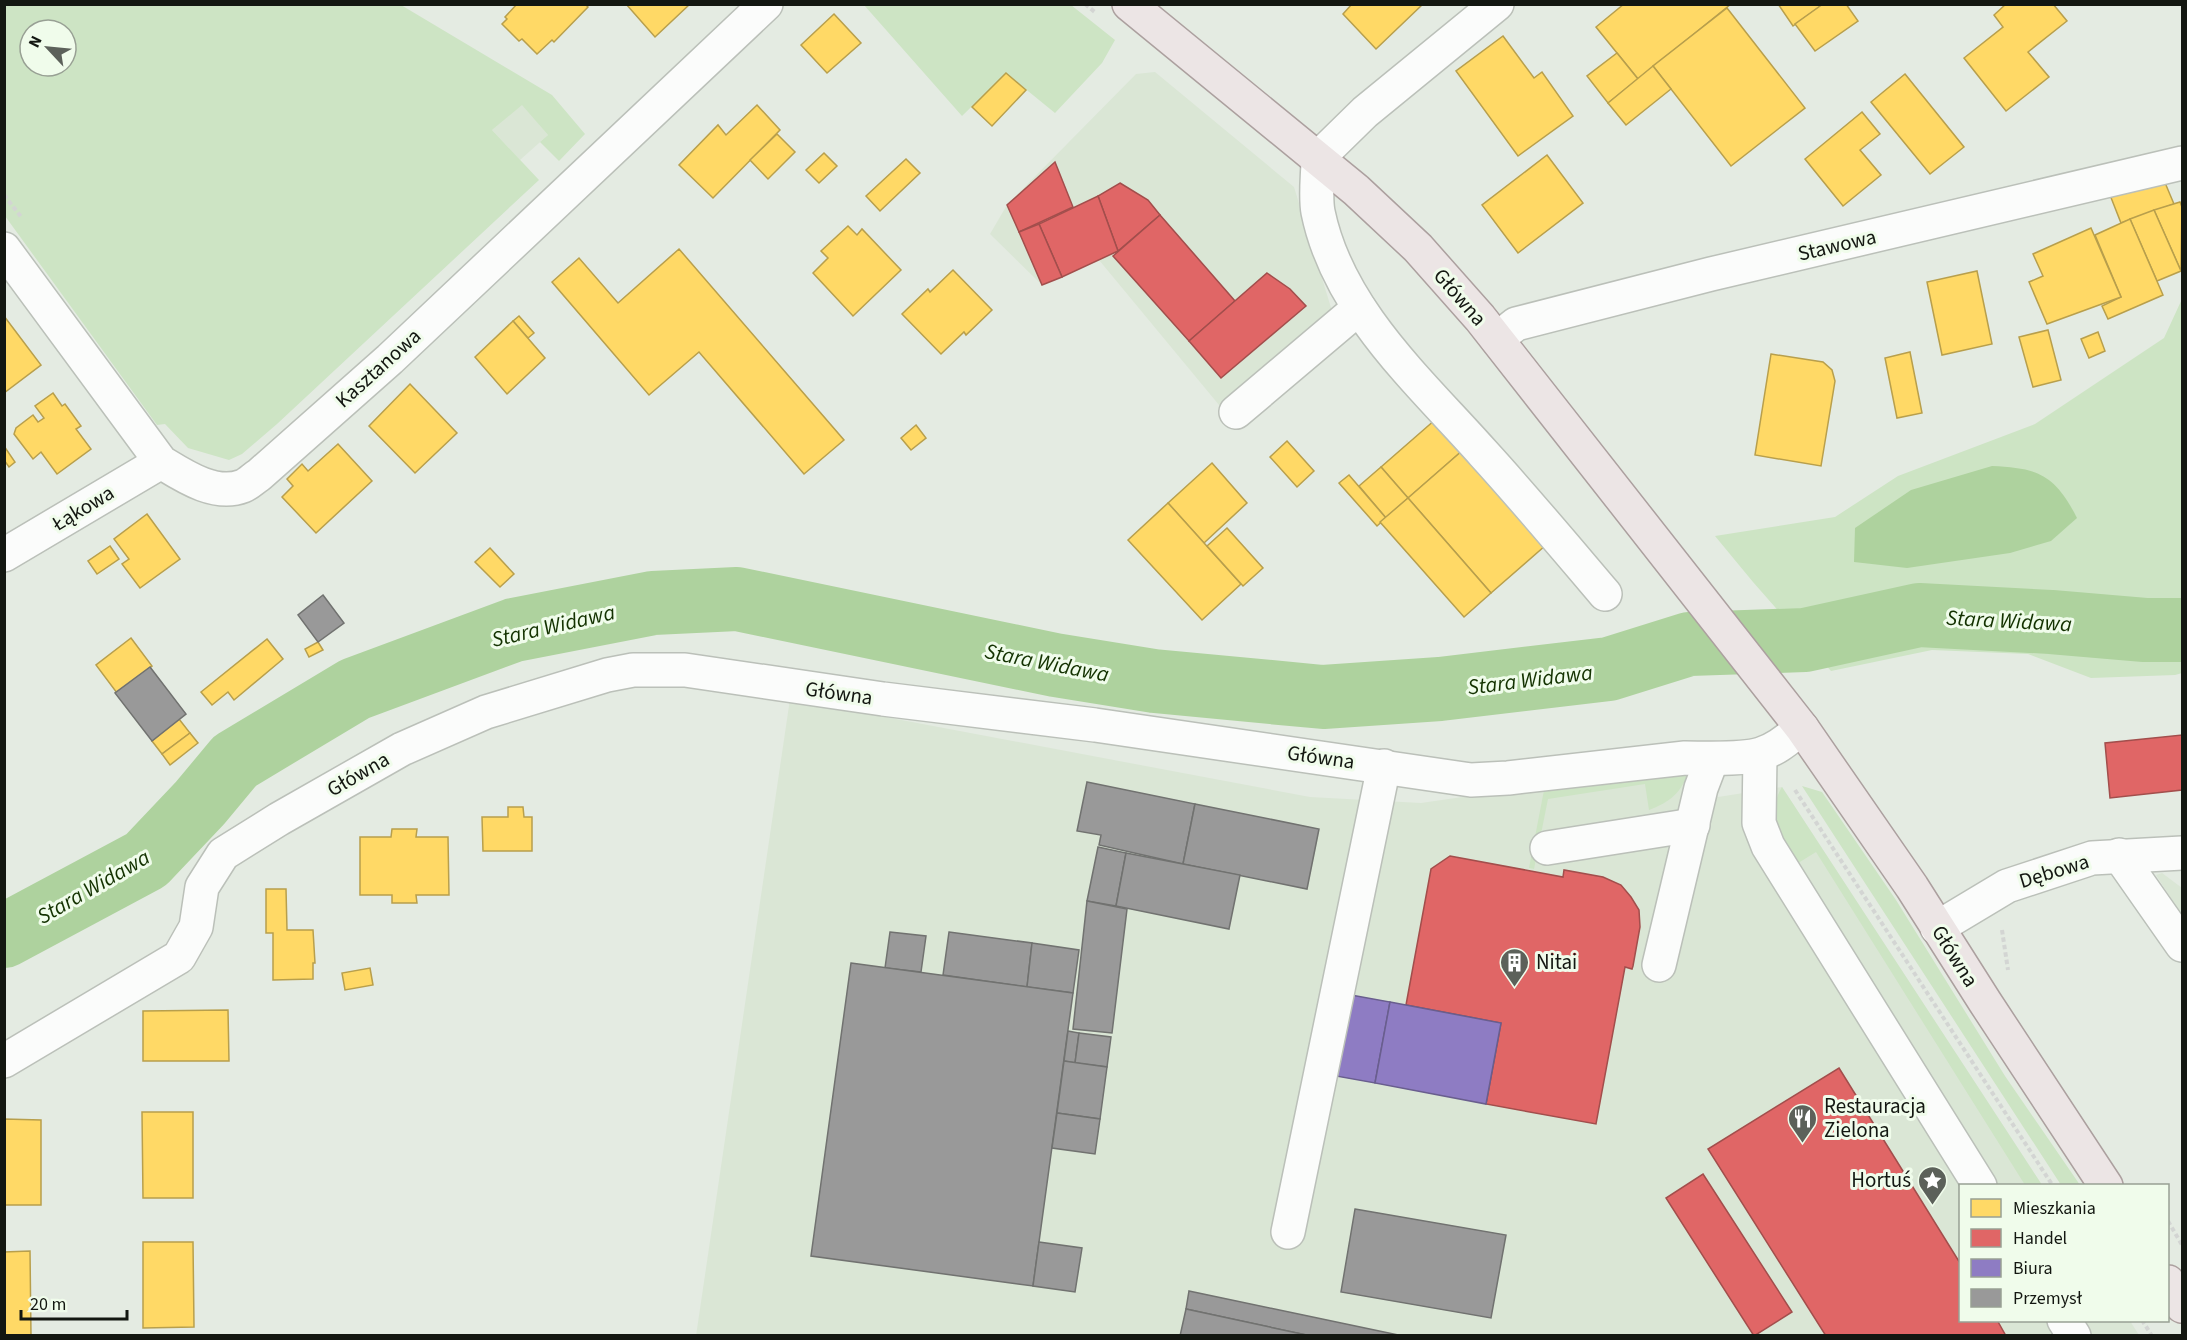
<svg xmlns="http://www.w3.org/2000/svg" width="2187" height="1340" font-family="'Source Sans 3',sans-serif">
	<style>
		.built { fill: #dae6d5 }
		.green { fill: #cde4c4; fill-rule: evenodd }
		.water { fill: #aed29e }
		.homes { fill: #ffd966; stroke: #b89f4c; stroke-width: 1.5 }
		.shops { fill: #e06666; stroke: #a24e4c; stroke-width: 1.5 }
		.offices { fill: #8e7cc3; stroke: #695e8e; stroke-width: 1.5 }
		.industry { fill: #999; stroke: #717270; stroke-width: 1.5 }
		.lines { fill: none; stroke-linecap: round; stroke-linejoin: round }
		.river { stroke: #aed29e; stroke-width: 64 }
		.minor-casing { stroke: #bbc0b9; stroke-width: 36 }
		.major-casing { stroke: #aca09f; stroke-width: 36 }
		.path { stroke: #d3d5d3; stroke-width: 4; stroke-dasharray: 4.5 3; stroke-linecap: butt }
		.minor { stroke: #fbfcfb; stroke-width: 33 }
		.major { stroke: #ece5e5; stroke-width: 33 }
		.labels { text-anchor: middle; stroke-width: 6; stroke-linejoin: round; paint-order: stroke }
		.street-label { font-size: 21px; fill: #131711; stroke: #f0fceb }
		.poi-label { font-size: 21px; fill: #131711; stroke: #f0fceb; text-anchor: start }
		.water-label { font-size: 22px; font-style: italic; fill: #133200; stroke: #f0fceb }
	</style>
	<rect width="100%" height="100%" fill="#e4ebe2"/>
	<g class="built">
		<path d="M 1155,72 L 1294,187 L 1332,311 L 1224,411 L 1099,260 L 1042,285 L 990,234 L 1007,205 L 1136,74 Z"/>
		<path d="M 522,104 L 548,135 L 520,160 L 492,130 Z"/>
		<path d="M 790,699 L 1310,797 L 1421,803 L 1545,785 L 1689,771 L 1718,797 L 1782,787 L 2042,1185 L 1960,1186 L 1960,1320 L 2130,1321 L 2139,1335 L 696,1336 Z"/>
		<path d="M 2162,873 L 2182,888 L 2182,915 L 2156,875 Z"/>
	</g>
	<g class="green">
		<path d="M 4,5 L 401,5 L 552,95 L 585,134 L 559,161 L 540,142 L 548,135 L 522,105 L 492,130 L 539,180 L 277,424 L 242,454 L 229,460 L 188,448 L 165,424 L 157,425 L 5,216 ZM 30,30 L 66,30 L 66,66 L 30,66 Z"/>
		<path d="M 864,5 L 1071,5 L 1115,40 L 1102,63 L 1055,113 L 1006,73 L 962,116 Z"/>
		<path d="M 2182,299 L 2182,673 L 2175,675 L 2091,678 L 2028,654 L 1932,650 L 1831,671 L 1753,582 L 1715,536 L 1835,517 L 1898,476 L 2035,424 L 2164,338 Z"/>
		<path d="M 1689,771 C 1681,793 1670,802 1649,810 L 1645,784 L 1548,799 L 1534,869 L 1529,868 L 1545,785 Z"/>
		<path d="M 1802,786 L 1822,792 L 1896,900 L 2005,1076 L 2080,1185 L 2061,1185 Z"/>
		<path d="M 1782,787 L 2042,1185 L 2025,1185 L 1816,852 L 1795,865 C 1782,840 1765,814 1782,787 Z"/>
	</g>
	<path class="water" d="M 1992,466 C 2039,468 2055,475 2077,518 L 2051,541 L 2010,553 L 1907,568 L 1854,562 L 1855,528 L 1911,490 Z"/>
	<g class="homes">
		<path d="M 517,4 L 585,4 L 588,7 L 554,42 L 552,40 L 537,54 L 522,39 L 519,41 L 502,24 L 507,19 L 505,17 Z"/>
		<path d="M 626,4 L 690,4 L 655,37 Z"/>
		<path d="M 1352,4 L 1423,4 L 1376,49 L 1343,14 Z"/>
		<path d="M 1624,4 L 1731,4 L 1638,79 L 1596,27 Z"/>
		<path d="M 1778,4 L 1823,4 L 1793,26 Z"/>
		<path d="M 1823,4 L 1846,4 L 1858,21 L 1815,51 L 1795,24 Z"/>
		<path d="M 2006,4 L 2053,4 L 2067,21 L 2028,52 L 2049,77 L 2006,111 L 1964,58 L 2003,27 L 1994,15 Z"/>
		<path d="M 1727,8 L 1805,108 L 1731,166 L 1653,66 Z"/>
		<path d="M 834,14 L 861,43 L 827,73 L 801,45 Z"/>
		<path d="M 1503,36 L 1534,78 L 1542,72 L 1573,116 L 1518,156 L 1456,71 Z"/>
		<path d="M 1617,53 L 1638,79 L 1608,103 L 1587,76 Z"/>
		<path d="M 1653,66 L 1671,89 L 1626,125 L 1608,103 Z"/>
		<path d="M 1006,73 L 1026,90 L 992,126 L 972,107 Z"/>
		<path d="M 1905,74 L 1964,147 L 1930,174 L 1871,102 Z"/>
		<path d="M 757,105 L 780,130 L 713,198 L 679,165 L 718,125 L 726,135 Z"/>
		<path d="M 1862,112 L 1880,134 L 1860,150 L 1881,175 L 1843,206 L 1805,159 Z"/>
		<path d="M 777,134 L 795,152 L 768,179 L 750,160 Z"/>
		<path d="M 824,153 L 837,166 L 819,183 L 806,170 Z"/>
		<path d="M 1547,155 L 1583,203 L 1518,253 L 1482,205 Z"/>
		<path d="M 906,159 L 920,173 L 880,211 L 866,196 Z"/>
		<path d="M 2163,178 L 2174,204 L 2121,223 L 2110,195 Z"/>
		<path d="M 2180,202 L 2182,207 L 2181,271 L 2154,210 Z"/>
		<path d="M 2154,210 L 2181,271 L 2157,281 L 2130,219 Z"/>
		<path d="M 2130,219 L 2163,295 L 2108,319 L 2102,306 L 2121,297 L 2095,235 Z"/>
		<path d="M 848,226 L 857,235 L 862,229 L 901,270 L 853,316 L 813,273 L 828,258 L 821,251 Z"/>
		<path d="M 2091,228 L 2121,297 L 2047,324 L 2029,282 L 2043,276 L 2033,254 Z"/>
		<path d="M 679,249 L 844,440 L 804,474 L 699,352 L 649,395 L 552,282 L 579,258 L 618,303 Z"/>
		<path d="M 953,270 L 992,310 L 966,335 L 964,332 L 941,354 L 902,314 L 928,289 L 930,292 Z"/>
		<path d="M 1977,271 L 1992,344 L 1942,355 L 1927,282 Z"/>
		<path d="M 4,316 L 41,365 L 4,393 Z"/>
		<path d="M 519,316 L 534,333 L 528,338 L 513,321 Z"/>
		<path d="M 513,321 L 545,358 L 507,394 L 475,357 Z"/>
		<path d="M 2048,330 L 2061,380 L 2033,387 L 2019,337 Z"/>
		<path d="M 2098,332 L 2105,351 L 2089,358 L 2081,339 Z"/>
		<path d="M 1910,352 L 1922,413 L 1897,418 L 1885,358 Z"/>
		<path d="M 1771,354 L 1823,362 L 1832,370 L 1835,381 L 1821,466 L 1755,455 Z"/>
		<path d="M 410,384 L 457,433 L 415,473 L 369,426 Z"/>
		<path d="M 53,393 L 62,406 L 65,404 L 81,426 L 76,429 L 91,449 L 57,474 L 41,452 L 33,459 L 14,434 L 16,428 L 33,415 L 38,422 L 44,418 L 35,406 Z"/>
		<path d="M 1436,419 L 1463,450 L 1408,498 L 1381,467 Z"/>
		<path d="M 916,425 L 926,438 L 911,450 L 901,438 Z"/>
		<path d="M 1287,441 L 1314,471 L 1297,487 L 1270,457 Z"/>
		<path d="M 338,444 L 372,481 L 316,533 L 282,497 L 293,486 L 287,479 L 302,464 L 308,471 Z"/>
		<path d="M 4,446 L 15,462 L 9,467 L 4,460 Z"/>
		<path d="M 1463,450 L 1546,545 L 1491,593 L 1408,498 Z"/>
		<path d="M 1212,463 L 1247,503 L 1204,543 L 1168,503 Z"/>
		<path d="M 1381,467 L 1408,498 L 1386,518 L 1359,486 Z"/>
		<path d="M 1349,475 L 1386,518 L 1377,526 L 1339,483 Z"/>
		<path d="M 1408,498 L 1491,593 L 1464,617 L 1380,522 Z"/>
		<path d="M 1168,503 L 1241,584 L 1202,620 L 1128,540 Z"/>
		<path d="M 147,514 L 180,559 L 140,588 L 122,564 L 129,559 L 114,539 Z"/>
		<path d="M 1227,528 L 1263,568 L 1243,586 L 1207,546 Z"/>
		<path d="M 110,546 L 119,559 L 97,574 L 88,561 Z"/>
		<path d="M 490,548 L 514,574 L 500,587 L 475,562 Z"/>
		<path d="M 131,638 L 152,666 L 117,693 L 96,665 Z"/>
		<path d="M 267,639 L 283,659 L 234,700 L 228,692 L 212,705 L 201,692 Z"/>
		<path d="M 318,642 L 323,650 L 309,657 L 305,649 Z"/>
		<path d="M 179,719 L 190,733 L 162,754 L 152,741 Z"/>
		<path d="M 190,733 L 198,743 L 170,765 L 162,754 Z"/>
		<path d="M 508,807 L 523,807 L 524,817 L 532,817 L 532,851 L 483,851 L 482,817 L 508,817 Z"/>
		<path d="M 392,829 L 417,829 L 416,837 L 448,837 L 449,895 L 416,895 L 417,903 L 392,903 L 392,895 L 360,895 L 360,837 L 391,837 Z"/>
		<path d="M 266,889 L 286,889 L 287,930 L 313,930 L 315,963 L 313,963 L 313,979 L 273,980 L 273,933 L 266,933 Z"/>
		<path d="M 370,968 L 373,985 L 345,990 L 342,973 Z"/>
		<path d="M 228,1010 L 229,1061 L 143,1061 L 143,1011 Z"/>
		<path d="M 142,1112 L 193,1112 L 193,1198 L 143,1198 Z"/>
		<path d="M 4,1119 L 41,1120 L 41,1205 L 4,1205 Z"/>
		<path d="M 143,1242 L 193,1242 L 194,1327 L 143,1328 Z"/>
		<path d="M 30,1251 L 31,1336 L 4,1336 L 4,1252 Z"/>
	</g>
	<g class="shops">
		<path d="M 1055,162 L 1073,207 L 1019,232 L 1007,205 Z"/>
		<path d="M 1120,183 L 1148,200 L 1160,215 L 1118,251 L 1098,196 Z"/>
		<path d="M 1098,196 L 1118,251 L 1062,277 L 1039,224 Z"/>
		<path d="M 1160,215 L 1235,301 L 1189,341 L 1113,256 Z"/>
		<path d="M 1039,224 L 1062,277 L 1042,285 L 1019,232 Z"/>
		<path d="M 1267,273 L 1290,289 L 1306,306 L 1221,378 L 1189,341 Z"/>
		<path d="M 2182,735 L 2182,790 L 2110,798 L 2105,743 Z"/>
		<path d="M 1450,856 L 1563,877 L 1564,870 L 1603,877 L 1621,885 L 1631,897 L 1639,910 L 1640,927 L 1633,966 L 1632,969 L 1625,967 L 1596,1124 L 1486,1104 L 1501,1023 L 1406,1005 L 1431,869 Z"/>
		<path d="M 1839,1068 L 1960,1263 L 1960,1320 L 1997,1320 L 2006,1336 L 1826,1336 L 1708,1149 Z"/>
		<path d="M 1703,1174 L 1792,1312 L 1754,1336 L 1666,1198 Z"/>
	</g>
	<g class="offices">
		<path d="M 1351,995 L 1390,1002 L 1375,1083 L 1336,1076 Z"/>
		<path d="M 1390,1002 L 1501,1023 L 1486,1104 L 1375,1083 Z"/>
	</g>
	<g class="industry">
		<path d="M 323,595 L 344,623 L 318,642 L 298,615 Z"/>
		<path d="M 150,667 L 186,714 L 152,741 L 115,693 Z"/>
		<path d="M 1087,782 L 1195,804 L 1183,864 L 1099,845 L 1101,835 L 1077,831 Z"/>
		<path d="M 1195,804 L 1319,829 L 1307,889 L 1183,864 Z"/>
		<path d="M 1098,847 L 1126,853 L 1116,906 L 1087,901 Z"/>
		<path d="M 1126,853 L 1240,875 L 1229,929 L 1116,906 Z"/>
		<path d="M 1087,901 L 1127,909 L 1112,1033 L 1073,1029 Z"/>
		<path d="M 890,932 L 926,936 L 921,972 L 885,968 Z"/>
		<path d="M 949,932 L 1032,943 L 1027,987 L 943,975 Z"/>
		<path d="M 1032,943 L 1079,950 L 1073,993 L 1027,987 Z"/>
		<path d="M 851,963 L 1073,993 L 1033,1286 L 811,1256 Z"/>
		<path d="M 1068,1031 L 1079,1033 L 1075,1063 L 1064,1061 Z"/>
		<path d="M 1079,1033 L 1111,1037 L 1107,1067 L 1075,1063 Z"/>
		<path d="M 1064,1061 L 1107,1067 L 1100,1119 L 1057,1113 Z"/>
		<path d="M 1057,1113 L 1100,1119 L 1095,1154 L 1052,1148 Z"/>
		<path d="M 1355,1209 L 1506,1235 L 1491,1318 L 1341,1292 Z"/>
		<path d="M 1039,1242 L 1082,1248 L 1075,1292 L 1033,1286 Z"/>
		<path d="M 1189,1291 L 1403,1336 L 1311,1336 L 1186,1309 Z"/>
		<path d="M 1186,1309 L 1311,1336 L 1180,1336 Z"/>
	</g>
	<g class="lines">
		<path class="river" d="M 4,936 L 146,860 L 200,803 L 235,761 L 355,689 L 514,630 L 653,603 L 737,599 L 1055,665 L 1154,681 L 1323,697 L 1440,689 L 1609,669 L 1689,644 L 1805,640 L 1919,615 L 2051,622 L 2145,630 L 2182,630"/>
		<defs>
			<g id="minor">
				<path d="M 1497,4 L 1365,112 L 1318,158 C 1318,175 1315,196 1318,212 C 1338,310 1420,382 1483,453 C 1525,499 1565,547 1605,594"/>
				<path d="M 4,249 L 161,462 C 184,476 215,497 243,486 C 248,484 254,478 259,475 L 390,359 L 766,4"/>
				<path d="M 1497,339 L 1516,324 L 1711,274 L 2182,163"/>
				<path d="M 1236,412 L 1359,308"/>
				<path d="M 4,555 L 161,462"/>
				<path d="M 1760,755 L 1759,823 L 1768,846 L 1980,1186"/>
				<path d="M 1547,848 L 1693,825"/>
				<path d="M 2119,855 L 2182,945"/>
				<path d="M 1937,928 L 2007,886 L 2092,858 L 2182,853"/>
				<path d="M 1659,965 L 1701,788 L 1712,759"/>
				<path d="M 4,1061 L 179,957 L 196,927 L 202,887 L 223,854 L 279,819 L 402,749 L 486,712 L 607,675 L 633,670 L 685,670 L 883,699 L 1095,725 L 1471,780 L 1508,778 L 1685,758 C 1705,758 1743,760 1761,754 C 1777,749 1789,738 1802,728"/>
				<path d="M 1288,1232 L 1384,766"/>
				<path d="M 2064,1320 L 2074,1336"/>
			</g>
			<g id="major">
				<path d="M 1129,4 L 1356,190 L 1418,248 L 1480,318 L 1802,728 L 1912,887 L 1985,1002 L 2106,1186"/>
				<path d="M 2168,1282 L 2182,1306"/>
			</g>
		</defs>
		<use href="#minor" class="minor-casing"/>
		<use href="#major" class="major-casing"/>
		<g class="path">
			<path d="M 1085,4 L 1096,13"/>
			<path d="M 4,195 L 22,218"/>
			<path d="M 1795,790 L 2053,1186"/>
			<path d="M 2002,930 L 2008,970"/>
			<path d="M 2168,1221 L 2182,1245"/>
			<path d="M 2142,1320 L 2152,1336"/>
		</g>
		<use href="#minor" class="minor"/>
		<use href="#major" class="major"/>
	</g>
	<defs>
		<symbol id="building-pin" viewBox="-11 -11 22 30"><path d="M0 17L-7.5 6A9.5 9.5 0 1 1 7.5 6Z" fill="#5c615a" stroke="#f0fceb"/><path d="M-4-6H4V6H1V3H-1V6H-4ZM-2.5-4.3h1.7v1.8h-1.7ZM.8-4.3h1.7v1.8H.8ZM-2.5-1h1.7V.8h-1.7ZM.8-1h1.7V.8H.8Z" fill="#fff"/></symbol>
		<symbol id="restaurant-pin" viewBox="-11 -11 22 30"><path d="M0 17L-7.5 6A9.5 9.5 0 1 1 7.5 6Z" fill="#5c615a" stroke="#f0fceb"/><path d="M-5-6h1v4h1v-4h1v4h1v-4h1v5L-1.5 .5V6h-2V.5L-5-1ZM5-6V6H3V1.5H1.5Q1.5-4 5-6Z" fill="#fff"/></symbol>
		<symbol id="sight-pin" viewBox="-11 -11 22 30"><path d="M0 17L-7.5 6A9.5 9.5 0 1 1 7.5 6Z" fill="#5c615a" stroke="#f0fceb"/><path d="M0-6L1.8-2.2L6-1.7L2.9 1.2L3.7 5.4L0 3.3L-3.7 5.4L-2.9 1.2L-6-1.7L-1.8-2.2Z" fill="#fff"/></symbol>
	</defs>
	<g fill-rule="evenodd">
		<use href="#building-pin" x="1498" y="946" width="33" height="45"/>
		<use href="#restaurant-pin" x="1786" y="1102" width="33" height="45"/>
		<use href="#sight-pin" x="1916" y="1164" width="33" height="45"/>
	</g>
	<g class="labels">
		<g class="street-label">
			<text transform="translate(1837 245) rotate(-13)" y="7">Stawowa</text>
			<text transform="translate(1460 297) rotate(49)" y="7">Główna</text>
			<text transform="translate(378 368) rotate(-42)" y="7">Kasztanowa</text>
			<text transform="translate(83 508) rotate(-31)" y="7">Łąkowa</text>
			<text transform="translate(839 693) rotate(8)" y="7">Główna</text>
			<text transform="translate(1321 757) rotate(8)" y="7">Główna</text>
			<text transform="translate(358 774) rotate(-30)" y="7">Główna</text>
			<text transform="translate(2054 871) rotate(-17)" y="7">Dębowa</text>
			<text transform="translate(1955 956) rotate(58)" y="7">Główna</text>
		</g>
		<g class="poi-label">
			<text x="1536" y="969">Nitai</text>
			<text x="1824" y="1113">Restauracja<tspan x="1824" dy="24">Zielona</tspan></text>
			<text x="1911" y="1187" text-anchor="end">Hortuś</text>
		</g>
		<g class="water-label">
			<text transform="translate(2009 620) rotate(3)" y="8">Stara Widawa</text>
			<text transform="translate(553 625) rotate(-13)" y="8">Stara Widawa</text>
			<text transform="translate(1047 662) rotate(11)" y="8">Stara Widawa</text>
			<text transform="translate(1530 679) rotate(-7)" y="8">Stara Widawa</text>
			<text transform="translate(93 886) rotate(-30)" y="8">Stara Widawa</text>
		</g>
	</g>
	<rect width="2187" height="1340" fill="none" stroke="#131711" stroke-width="12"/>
	<rect x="1959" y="1184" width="210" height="138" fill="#f0fceb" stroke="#98a094" stroke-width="1.5"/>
	<rect x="1971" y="1199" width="30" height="18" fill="#ffd966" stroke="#98a094" stroke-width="1.5"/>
	<text x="2013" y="1214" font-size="18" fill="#131711">Mieszkania</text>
	<rect x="1971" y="1229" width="30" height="18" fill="#e06666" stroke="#98a094" stroke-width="1.5"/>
	<text x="2013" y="1244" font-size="18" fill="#131711">Handel</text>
	<rect x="1971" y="1259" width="30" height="18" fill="#8e7cc3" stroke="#98a094" stroke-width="1.5"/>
	<text x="2013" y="1274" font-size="18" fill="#131711">Biura</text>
	<rect x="1971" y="1289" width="30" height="18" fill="#999999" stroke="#98a094" stroke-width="1.5"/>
	<text x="2013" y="1304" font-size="18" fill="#131711">Przemysł</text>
	<g transform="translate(48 48) rotate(296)"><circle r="28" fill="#f0fceb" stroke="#98a094" stroke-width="1.5"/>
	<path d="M0-4.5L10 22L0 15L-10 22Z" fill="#5c615a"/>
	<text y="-9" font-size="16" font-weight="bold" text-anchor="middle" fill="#131711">N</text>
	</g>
	<path d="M21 1310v9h106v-9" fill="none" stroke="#131711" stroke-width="3"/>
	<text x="30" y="1310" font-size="18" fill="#131711" stroke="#f0fceb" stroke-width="4.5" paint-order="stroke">20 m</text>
</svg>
